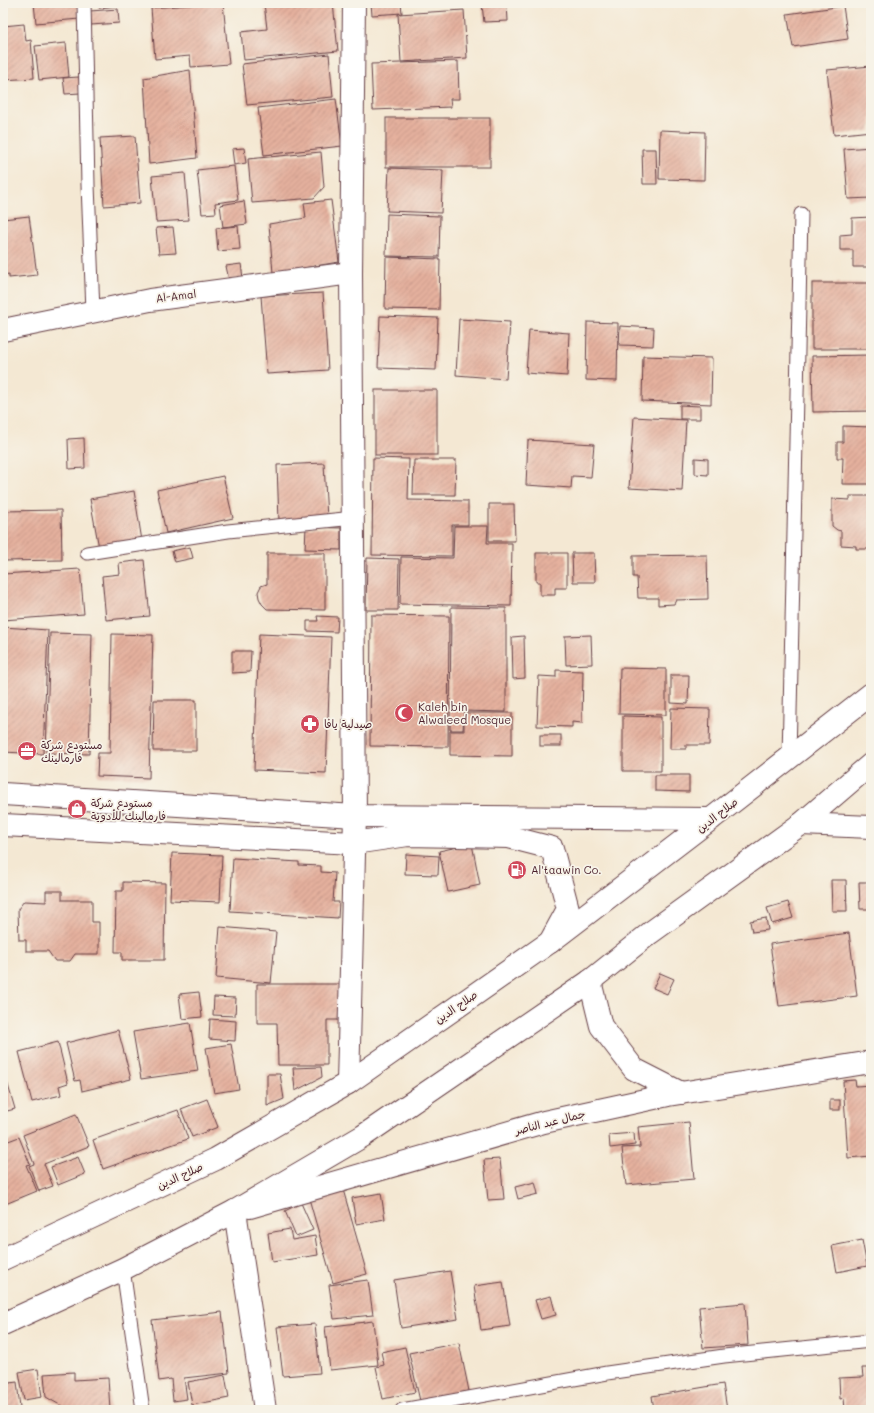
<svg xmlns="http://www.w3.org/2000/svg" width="874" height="1413" font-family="Mali,'Playpen Sans Arabic',sans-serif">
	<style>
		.building { fill: url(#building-hatch) }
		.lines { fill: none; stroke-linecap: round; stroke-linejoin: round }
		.service-casing { stroke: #643d44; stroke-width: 15 }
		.minor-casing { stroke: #643d44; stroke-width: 24 }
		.secondary-casing { stroke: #643d44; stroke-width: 24 }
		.trunk-casing { stroke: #643d44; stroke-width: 24 }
		.service { stroke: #fff; stroke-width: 13 }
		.minor { stroke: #fff; stroke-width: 22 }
		.secondary { stroke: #fff; stroke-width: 22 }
		.trunk { stroke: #fff; stroke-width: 22 }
		.labels { text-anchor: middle; stroke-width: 3.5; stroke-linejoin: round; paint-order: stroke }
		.street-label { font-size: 11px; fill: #4a1f2b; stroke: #f7f3e8 }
		.poi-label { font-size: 11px; fill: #4a1f2b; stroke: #f7f3e8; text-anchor: start }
	</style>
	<defs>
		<pattern id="building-hatch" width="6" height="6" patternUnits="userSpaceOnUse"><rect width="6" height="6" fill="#e5b19e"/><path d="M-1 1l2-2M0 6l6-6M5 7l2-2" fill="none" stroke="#bc8f81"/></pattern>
	</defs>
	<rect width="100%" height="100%" fill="#f7f3e8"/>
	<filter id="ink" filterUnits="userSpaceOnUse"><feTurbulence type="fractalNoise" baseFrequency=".025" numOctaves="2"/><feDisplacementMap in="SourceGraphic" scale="8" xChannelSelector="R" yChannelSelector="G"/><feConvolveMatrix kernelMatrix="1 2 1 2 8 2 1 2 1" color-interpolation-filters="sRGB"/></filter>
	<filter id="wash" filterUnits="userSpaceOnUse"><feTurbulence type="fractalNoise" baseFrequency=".012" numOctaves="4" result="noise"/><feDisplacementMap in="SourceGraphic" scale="16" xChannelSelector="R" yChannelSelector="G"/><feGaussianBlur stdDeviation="0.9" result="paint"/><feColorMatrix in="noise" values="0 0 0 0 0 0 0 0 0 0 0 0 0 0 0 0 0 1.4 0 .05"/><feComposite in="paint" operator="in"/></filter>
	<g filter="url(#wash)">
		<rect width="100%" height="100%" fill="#f4e8d3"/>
		<g id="blocks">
			<g class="building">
				<path d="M 34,3 L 77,3 L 79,19 L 36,23 Z"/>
				<path d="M 98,3 L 135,3 L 135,4 L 99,8 Z"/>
				<path d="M 215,3 L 223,3 L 229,64 L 191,67 L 190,56 L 155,59 L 151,8 Z"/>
				<path d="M 264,3 L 333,3 L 338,51 L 244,60 L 241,32 L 267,29 Z"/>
				<path d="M 371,3 L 401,3 L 402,13 L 372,15 Z"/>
				<path d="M 507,4 L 508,21 L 484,22 L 482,5 Z"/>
				<path d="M 843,6 L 848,39 L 793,47 L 787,14 Z"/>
				<path d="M 118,9 L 119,23 L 91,25 L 90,11 Z"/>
				<path d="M 464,10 L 467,58 L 401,62 L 398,14 Z"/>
				<path d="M 24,24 L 26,41 L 31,40 L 34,78 L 3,80 L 3,26 Z"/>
				<path d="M 66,43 L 69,77 L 39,80 L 35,46 Z"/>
				<path d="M 329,54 L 333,97 L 247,105 L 242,64 Z"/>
				<path d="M 458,61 L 459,99 L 450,99 L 451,107 L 373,110 L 371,64 Z"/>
				<path d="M 871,66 L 871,131 L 834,135 L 827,70 Z"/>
				<path d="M 190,70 L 197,158 L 149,164 L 144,78 Z"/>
				<path d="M 79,77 L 80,93 L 65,94 L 63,78 Z"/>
				<path d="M 336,99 L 342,146 L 264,155 L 258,108 Z"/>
				<rect x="386" y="118" width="104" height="49"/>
				<path d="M 660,130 L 705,132 L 704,180 L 659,179 Z"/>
				<path d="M 135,136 L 140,203 L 104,206 L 100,138 Z"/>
				<path d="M 871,147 L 871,198 L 848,199 L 844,149 Z"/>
				<path d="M 244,148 L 246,163 L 234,165 L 232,149 Z"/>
				<path d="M 642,149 L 656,149 L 657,184 L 643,184 Z"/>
				<path d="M 321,152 L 324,187 L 314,198 L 252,203 L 248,159 Z"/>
				<path d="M 234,166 L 238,200 L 215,203 L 216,213 L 202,214 L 197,170 Z"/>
				<path d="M 389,168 L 443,170 L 441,213 L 387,211 Z"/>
				<path d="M 185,173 L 189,220 L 156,222 L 152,176 Z"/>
				<path d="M 331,200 L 339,262 L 273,273 L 269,224 L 306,218 L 304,203 Z"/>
				<path d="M 244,201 L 247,224 L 223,227 L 220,205 Z"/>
				<path d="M 387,214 L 440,216 L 439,257 L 386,256 Z"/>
				<path d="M 29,216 L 37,275 L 9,278 L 9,274 L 3,275 L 3,219 Z"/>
				<path d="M 871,217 L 871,267 L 853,267 L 853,250 L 840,250 L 840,235 L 852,234 L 852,218 Z"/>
				<path d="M 238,226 L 240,249 L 218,251 L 216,228 Z"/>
				<path d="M 173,227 L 176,253 L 159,254 L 156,228 Z"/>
				<path d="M 386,257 L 440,259 L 439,310 L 385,309 Z"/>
				<path d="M 241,264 L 243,278 L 229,280 L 226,266 Z"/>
				<rect x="812" y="283" width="59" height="66"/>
				<path d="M 323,293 L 328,370 L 267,374 L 261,296 Z"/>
				<path d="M 380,316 L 438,318 L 436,370 L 378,368 Z"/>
				<path d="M 459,319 L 510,322 L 506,379 L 456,375 Z"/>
				<path d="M 587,322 L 618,323 L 617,381 L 586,380 Z"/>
				<path d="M 620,326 L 654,328 L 653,346 L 619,345 Z"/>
				<path d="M 529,330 L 569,333 L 567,376 L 526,373 Z"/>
				<path d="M 871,355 L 871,411 L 813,412 L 812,356 Z"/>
				<path d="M 643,356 L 712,358 L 711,404 L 642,401 Z"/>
				<rect x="375" y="390" width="62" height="65"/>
				<path d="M 680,405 L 700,406 L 700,419 L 680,419 Z"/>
				<path d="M 634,417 L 686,420 L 682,491 L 629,488 Z"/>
				<path d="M 843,426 L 871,427 L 871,484 L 842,484 L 843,458 L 837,458 L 837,442 L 843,442 Z"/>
				<path d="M 84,438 L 85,468 L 69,469 L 68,439 Z"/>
				<path d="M 528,440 L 594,444 L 591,477 L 572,476 L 571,488 L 526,485 Z"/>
				<path d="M 373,458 L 409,459 L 408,500 L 468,501 L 468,525 L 452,525 L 452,556 L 372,555 Z"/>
				<path d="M 695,458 L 708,459 L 708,475 L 695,474 Z"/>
				<path d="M 414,460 L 456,460 L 455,495 L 413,495 Z"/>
				<path d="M 324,463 L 327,519 L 279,521 L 277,465 Z"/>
				<path d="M 223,476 L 233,518 L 166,533 L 157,490 Z"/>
				<path d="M 134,491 L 142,541 L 99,548 L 90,499 Z"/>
				<path d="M 850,496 L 871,496 L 871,549 L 856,549 L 856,546 L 841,545 L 841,531 L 837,530 L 832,526 L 832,499 L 850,500 Z"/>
				<path d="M 489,504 L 514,504 L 515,541 L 489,541 Z"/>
				<path d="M 61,510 L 62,560 L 3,561 L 3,511 Z"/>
				<path d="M 454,526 L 488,526 L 487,543 L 512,543 L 511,606 L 400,604 L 401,557 L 453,558 Z"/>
				<path d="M 306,527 L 341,528 L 341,550 L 305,549 Z"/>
				<path d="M 190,547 L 193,558 L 175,562 L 172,551 Z"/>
				<path d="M 267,553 L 325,553 L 325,610 L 267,609 L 262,604 L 259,598 L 258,592 L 261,586 L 267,584 Z"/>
				<path d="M 536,553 L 567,553 L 567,588 L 555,588 L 555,595 L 540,595 L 540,582 L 536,582 Z"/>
				<path d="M 572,553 L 594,553 L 595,582 L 573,582 Z"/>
				<path d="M 707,555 L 708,599 L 676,600 L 674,604 L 658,605 L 658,598 L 638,598 L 637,577 L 633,577 L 633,556 Z"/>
				<path d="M 367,558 L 399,559 L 398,610 L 366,610 Z"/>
				<path d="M 144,560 L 150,616 L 106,620 L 102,576 L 120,574 L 119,563 Z"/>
				<path d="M 80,569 L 84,614 L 3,620 L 3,574 Z"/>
				<path d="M 451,607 L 506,608 L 506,712 L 464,711 L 463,730 L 450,730 Z"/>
				<path d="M 371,615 L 449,616 L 448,747 L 370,746 Z"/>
				<path d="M 317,616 L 338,617 L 337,632 L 307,631 L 307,621 L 318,621 Z"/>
				<path d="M 3,627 L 48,630 L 43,754 L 3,752 Z"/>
				<path d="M 50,633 L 92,634 L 89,754 L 46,753 Z"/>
				<path d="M 112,634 L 153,635 L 149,778 L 97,776 L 98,753 L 110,753 Z"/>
				<path d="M 259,634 L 331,637 L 326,773 L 254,770 Z"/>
				<path d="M 591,635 L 592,664 L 566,665 L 565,636 Z"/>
				<path d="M 524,636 L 525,678 L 513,679 L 512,637 Z"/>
				<path d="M 232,651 L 251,651 L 250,672 L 232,673 Z"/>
				<path d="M 620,668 L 666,669 L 666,715 L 619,714 Z"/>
				<path d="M 556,670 L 583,671 L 582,723 L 572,722 L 572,727 L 537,726 L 539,676 L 556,677 Z"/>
				<path d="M 671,675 L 689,675 L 688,704 L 671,703 Z"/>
				<path d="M 154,700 L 196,700 L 196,751 L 153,751 Z"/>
				<path d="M 671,708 L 710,709 L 709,745 L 686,745 L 686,749 L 670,749 Z"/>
				<path d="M 464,713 L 512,713 L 512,756 L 450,755 L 450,731 L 464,731 Z"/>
				<path d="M 623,716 L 661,717 L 661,771 L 623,771 Z"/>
				<rect x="540" y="735" width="21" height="11"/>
				<path d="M 655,775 L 689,775 L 689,792 L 655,791 Z"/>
				<path d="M 472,844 L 480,885 L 448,892 L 439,851 Z"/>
				<path d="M 172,853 L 222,855 L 220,902 L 170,900 Z"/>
				<path d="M 406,854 L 439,856 L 438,875 L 405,874 Z"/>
				<path d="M 233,858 L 299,862 L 299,865 L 321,866 L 321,872 L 335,873 L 333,902 L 339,902 L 338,918 L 230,911 Z"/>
				<path d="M 831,880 L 846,880 L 847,911 L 832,911 Z"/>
				<path d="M 123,882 L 165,883 L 164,960 L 122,960 L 122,952 L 115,952 L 116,891 L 123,891 Z"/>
				<path d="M 859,882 L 871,882 L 871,909 L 860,909 Z"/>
				<path d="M 46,891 L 62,891 L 62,900 L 92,900 L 92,922 L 99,922 L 99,954 L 75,954 L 70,961 L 55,961 L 48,951 L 26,951 L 26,940 L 19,940 L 18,909 L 24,901 L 46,902 Z"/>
				<path d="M 788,902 L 793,918 L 772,924 L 767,908 Z"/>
				<path d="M 766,918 L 768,930 L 752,932 L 750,921 Z"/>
				<path d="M 220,927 L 276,932 L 271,983 L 216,978 Z"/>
				<path d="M 849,933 L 857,996 L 779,1006 L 770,944 Z"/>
				<path d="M 660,973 L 674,979 L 667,994 L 653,988 Z"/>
				<path d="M 257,984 L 342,984 L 342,1020 L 327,1020 L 327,1065 L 278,1065 L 277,1023 L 257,1023 Z"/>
				<path d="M 199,992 L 202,1017 L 182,1019 L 179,994 Z"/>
				<path d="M 214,997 L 236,998 L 235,1016 L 213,1015 Z"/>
				<path d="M 210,1019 L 236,1021 L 235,1041 L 209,1039 Z"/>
				<path d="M 190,1023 L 198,1071 L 141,1079 L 133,1032 Z"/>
				<path d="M 118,1030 L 131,1079 L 82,1091 L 80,1080 L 75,1081 L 66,1043 Z"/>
				<path d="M 58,1042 L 68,1083 L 59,1086 L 61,1095 L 32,1102 L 19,1052 Z"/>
				<path d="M 231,1044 L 239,1089 L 214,1093 L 206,1048 Z"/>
				<path d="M 321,1067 L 322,1077 L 295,1091 L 293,1068 Z"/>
				<path d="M 3,1068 L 15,1109 L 3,1112 Z"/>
				<path d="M 267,1074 L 280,1074 L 284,1099 L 267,1106 Z"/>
				<path d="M 855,1080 L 856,1086 L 871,1085 L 871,1156 L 848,1158 L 843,1081 Z"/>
				<path d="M 207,1099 L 218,1127 L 192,1137 L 181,1109 Z"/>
				<rect x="830" y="1100" width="10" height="10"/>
				<path d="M 178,1110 L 188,1139 L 103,1169 L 93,1140 Z"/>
				<path d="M 76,1114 L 89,1146 L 44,1164 L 53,1186 L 39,1191 L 29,1166 L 34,1164 L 23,1135 Z"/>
				<path d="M 689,1122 L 694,1179 L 626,1185 L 622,1148 L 640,1147 L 638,1127 Z"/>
				<path d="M 634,1133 L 635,1145 L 610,1148 L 609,1135 Z"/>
				<path d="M 19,1137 L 30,1164 L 26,1165 L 37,1191 L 3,1205 L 3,1143 Z"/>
				<path d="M 78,1157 L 85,1174 L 58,1185 L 51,1167 Z"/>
				<path d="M 500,1159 L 504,1199 L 488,1200 L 484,1160 Z"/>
				<path d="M 535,1182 L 538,1194 L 518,1199 L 515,1187 Z"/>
				<path d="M 342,1186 L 367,1274 L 333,1283 L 308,1195 Z"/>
				<path d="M 381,1193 L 385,1219 L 356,1224 L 352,1198 Z"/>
				<path d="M 301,1203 L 313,1230 L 296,1237 L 285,1211 Z"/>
				<path d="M 290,1229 L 292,1240 L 315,1236 L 318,1255 L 272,1262 L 268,1233 Z"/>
				<path d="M 862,1240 L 867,1266 L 837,1272 L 832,1246 Z"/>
				<path d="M 450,1271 L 458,1319 L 401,1328 L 394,1280 Z"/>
				<path d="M 368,1280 L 373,1315 L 334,1319 L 329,1285 Z"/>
				<path d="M 503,1282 L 510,1326 L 481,1330 L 474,1286 Z"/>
				<path d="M 551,1296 L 556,1315 L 541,1319 L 535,1300 Z"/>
				<path d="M 745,1303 L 748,1345 L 703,1348 L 699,1307 Z"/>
				<path d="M 222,1312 L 229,1373 L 184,1378 L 187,1399 L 173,1401 L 171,1379 L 159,1381 L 152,1320 Z"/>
				<path d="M 373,1321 L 378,1365 L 330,1370 L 325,1327 Z"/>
				<path d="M 315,1324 L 320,1373 L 283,1376 L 277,1327 Z"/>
				<path d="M 459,1343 L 469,1391 L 420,1401 L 409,1353 Z"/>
				<path d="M 405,1347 L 415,1392 L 383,1399 L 376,1367 L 384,1365 L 381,1352 Z"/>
				<path d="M 862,1368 L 871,1368 L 871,1410 L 845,1410 L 844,1398 L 840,1399 L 839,1378 L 863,1377 Z"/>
				<path d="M 38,1369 L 42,1397 L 24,1400 L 19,1372 Z"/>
				<path d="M 74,1372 L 74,1380 L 108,1378 L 110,1410 L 65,1410 L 65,1408 L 46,1397 L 44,1374 Z"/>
				<path d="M 225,1375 L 229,1398 L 192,1405 L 188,1382 Z"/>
				<path d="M 17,1382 L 20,1408 L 4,1410 L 3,1384 Z"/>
				<path d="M 723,1384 L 727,1410 L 654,1410 L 652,1396 Z"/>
			</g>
		</g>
	</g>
	<g filter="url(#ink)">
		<use href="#blocks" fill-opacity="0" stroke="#643d44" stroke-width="1"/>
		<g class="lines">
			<defs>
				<g id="service">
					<path d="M 84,3 L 88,185 L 93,311"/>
					<path d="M 87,553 L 228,531 L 354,518"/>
					<path d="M 789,758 L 801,214"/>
					<path d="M 123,1269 L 143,1410"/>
					<path d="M 402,1410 L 607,1373 L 724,1356 L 871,1341"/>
				</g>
				<g id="minor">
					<path d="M 3,330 L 150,300 L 351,273"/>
					<path d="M 3,794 L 355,816 L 711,819"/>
					<path d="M 801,824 L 871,827"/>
					<path d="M 3,825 L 354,843 L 408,835 L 509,837 L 552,848 L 568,909 L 550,942"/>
					<path d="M 348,1083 L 355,816 L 351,273 L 354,3"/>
					<path d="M 235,1211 L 265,1410"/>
				</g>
				<g id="secondary">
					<path d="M 590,981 L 601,1026 L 634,1069 L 681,1093"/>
					<path d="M 250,1207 L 544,1122 L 668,1095 L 871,1062"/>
				</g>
				<g id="trunk">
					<path d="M 3,1259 L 216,1159 L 348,1083 L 550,942 L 711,819 L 871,694"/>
					<path d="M 3,1324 L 123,1269 L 235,1211 L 363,1136 L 590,981 L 650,933 L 801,824 L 871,764"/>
				</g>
			</defs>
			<use href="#service" class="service-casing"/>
			<use href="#minor" class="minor-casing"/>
			<use href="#secondary" class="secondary-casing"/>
			<use href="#trunk" class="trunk-casing"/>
			<use href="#service" class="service"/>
			<use href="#minor" class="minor"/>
			<use href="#secondary" class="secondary"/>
			<use href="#trunk" class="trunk"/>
		</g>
	</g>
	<defs>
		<symbol id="mosque-disc" viewBox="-11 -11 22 22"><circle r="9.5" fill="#d1495b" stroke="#f7f3e8"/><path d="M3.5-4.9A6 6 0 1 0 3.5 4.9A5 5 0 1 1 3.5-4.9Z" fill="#fff"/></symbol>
		<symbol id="pharmacy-disc" viewBox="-11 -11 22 22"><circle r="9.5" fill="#d1495b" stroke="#f7f3e8"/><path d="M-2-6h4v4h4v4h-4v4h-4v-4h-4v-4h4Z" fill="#fff"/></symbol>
		<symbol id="office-disc" viewBox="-11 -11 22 22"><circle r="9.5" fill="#d1495b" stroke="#f7f3e8"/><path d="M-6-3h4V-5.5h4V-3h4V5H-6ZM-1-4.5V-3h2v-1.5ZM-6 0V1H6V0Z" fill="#fff"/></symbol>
		<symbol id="shop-disc" viewBox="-11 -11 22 22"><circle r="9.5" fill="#d1495b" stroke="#f7f3e8"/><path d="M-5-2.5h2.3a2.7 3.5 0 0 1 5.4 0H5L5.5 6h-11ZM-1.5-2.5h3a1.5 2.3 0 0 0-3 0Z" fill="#fff"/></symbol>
		<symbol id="fuel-disc" viewBox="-11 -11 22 22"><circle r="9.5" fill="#d1495b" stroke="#f7f3e8"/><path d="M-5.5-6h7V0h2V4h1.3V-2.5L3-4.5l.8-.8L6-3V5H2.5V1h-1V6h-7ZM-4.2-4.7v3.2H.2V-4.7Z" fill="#fff"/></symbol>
	</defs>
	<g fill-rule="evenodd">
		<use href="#mosque-disc" x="393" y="702" width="22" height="22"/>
		<use href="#pharmacy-disc" x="299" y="713" width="22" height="22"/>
		<use href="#office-disc" x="16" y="740" width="22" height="22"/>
		<use href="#shop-disc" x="66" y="798" width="22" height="22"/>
		<use href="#fuel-disc" x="506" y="859" width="22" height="22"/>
	</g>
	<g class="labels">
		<g class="street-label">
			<text transform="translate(176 296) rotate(-7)" y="4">Al-Amal</text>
			<text transform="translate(717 815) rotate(-38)" y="4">صلاح الدين</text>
			<text transform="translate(456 1007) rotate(-35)" y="4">صلاح الدين</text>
			<text transform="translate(550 1122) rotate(-14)" y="4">جمال عبد الناصر</text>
			<text transform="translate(180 1176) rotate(-25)" y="4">صلاح الدين</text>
		</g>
		<g class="poi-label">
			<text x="418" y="711">Kaleh bin<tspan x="418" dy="13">Alwaleed Mosque</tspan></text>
			<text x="324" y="728">صيدلية يافا</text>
			<text x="41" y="749">مستودع شركة<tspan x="41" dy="13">فارمالينك</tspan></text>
			<text x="91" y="807">مستودع شركة<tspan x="91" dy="13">فارمالينك للأدوية</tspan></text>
			<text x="531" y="874">Al'taawin Co.</text>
		</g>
	</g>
	<rect width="874" height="1413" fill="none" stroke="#f7f3e8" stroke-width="16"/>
</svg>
